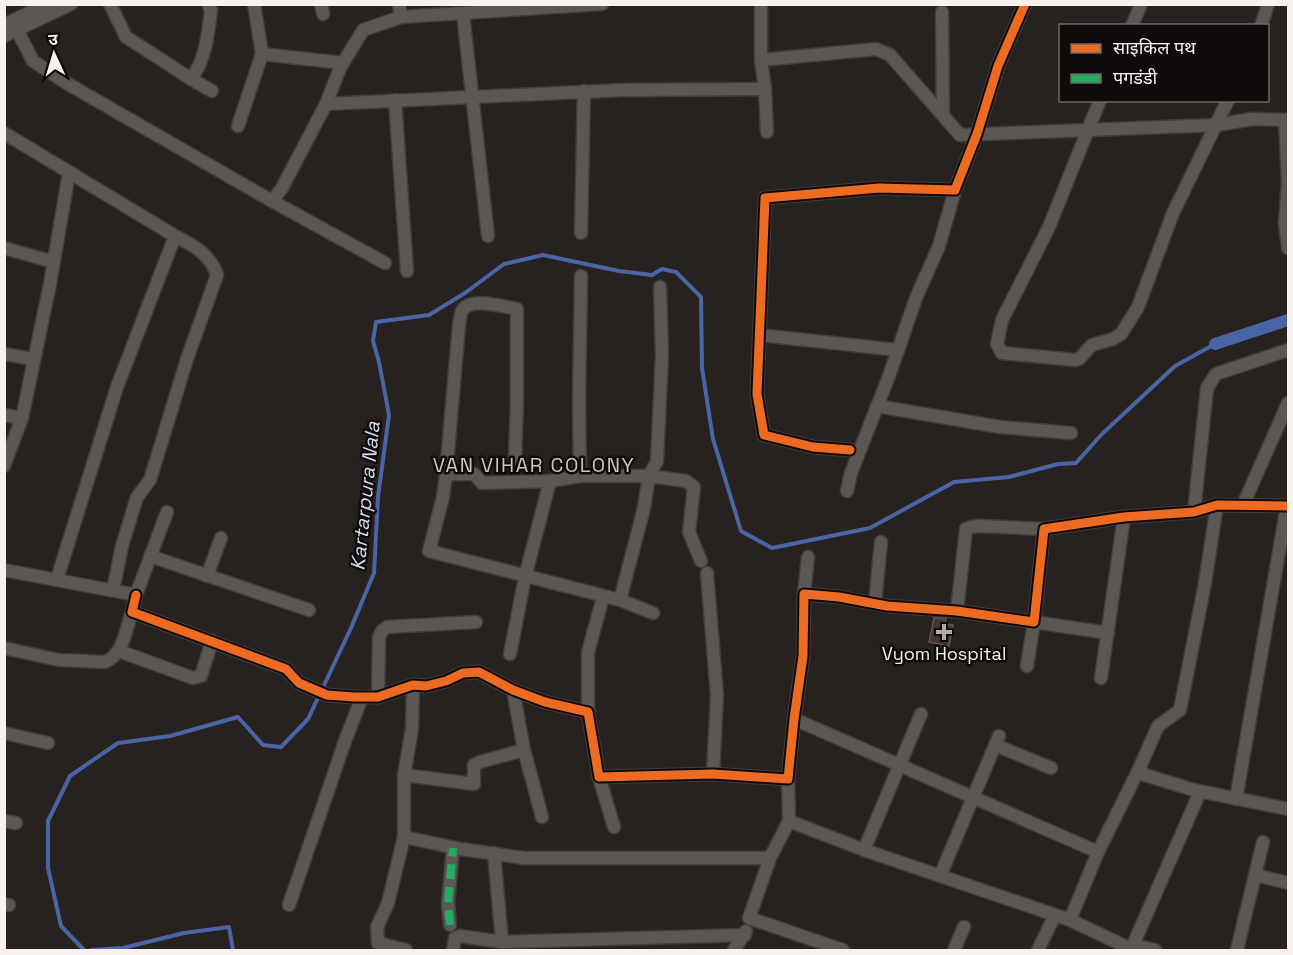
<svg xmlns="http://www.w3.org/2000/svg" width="1293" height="955" font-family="'Space Grotesk','Noto Sans Devanagari',sans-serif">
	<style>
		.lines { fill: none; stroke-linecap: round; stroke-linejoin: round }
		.stream { stroke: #4a65a4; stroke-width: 4 }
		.canal { stroke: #4a65a4; stroke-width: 12 }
		.building { fill: #473630; stroke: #5d5958; stroke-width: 1.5 }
		.minor-casing { stroke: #423d3c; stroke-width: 15 }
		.minor { stroke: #5b5755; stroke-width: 12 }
		.quiet { stroke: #26ab63; stroke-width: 8; stroke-dasharray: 15 8; stroke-linecap: butt }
		.cycleway-casing { stroke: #100b0a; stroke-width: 13 }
		.cycleway { stroke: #ed6a23; stroke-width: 9 }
		.poi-dot { fill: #afa9a6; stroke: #100b0a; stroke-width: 2 }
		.labels { text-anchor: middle; stroke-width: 5; stroke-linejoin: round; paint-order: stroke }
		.poi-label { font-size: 18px; fill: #f8f1ee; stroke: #100b0a }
		.neighbourhood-label { font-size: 20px; letter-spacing: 1.5px; fill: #d2c4c0; stroke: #100b0a }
		.water-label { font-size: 20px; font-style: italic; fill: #d4ddf1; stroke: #100b0a }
	</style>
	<rect width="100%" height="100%" fill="#272220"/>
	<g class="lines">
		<g class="stream">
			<path d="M 84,950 L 61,926 L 48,868 L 48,821 L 70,776 L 118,743 L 170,736 L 238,717 L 263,745 L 281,747 L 308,719 L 351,628 L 374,573 L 378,497 L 389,415 L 379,362 L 373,341 L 376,322 L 429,315 L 465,293 L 504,264 L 543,255 L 619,271 L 652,275 L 662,269 L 676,272 L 701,297 L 702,368 L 713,439 L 741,531 L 772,548 L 870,528 L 954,482 L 1009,477 L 1058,464 L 1076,463 L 1102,434 L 1175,366 L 1215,344"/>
			<path d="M 91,950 L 123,948 L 184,933 L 229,927 L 233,950"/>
		</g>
		<path class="canal" d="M 1215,344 L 1288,320"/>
	</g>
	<path class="building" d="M 934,618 L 946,618 L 945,624 L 953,625 L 949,646 L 929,642 Z"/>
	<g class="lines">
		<defs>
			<g id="minor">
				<path d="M 110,4 L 126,37 L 191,79 C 206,59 208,34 211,10 L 208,4"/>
				<path d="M 321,4 L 323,14"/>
				<path d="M 399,4 L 401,17 L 602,4"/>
				<path d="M 761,4 L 761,60 L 765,89 L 767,132"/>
				<path d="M 942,12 L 943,115"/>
				<path d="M 463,14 L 488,236"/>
				<path d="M 4,25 L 47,4"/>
				<path d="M 1132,26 L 1141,4"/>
				<path d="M 1261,26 L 1268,4"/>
				<path d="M 17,30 L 33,61 L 68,84 L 272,201 L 385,263"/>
				<path d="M 4,36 L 71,4"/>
				<path d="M 262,54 L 343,63"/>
				<path d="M 761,60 L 876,49 L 890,55 L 960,135 L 1217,125 L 1252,119 L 1288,120"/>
				<path d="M 191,79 L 212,91"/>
				<path d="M 395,100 L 407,271"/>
				<path d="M 1100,100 L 1049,227 L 1002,320 L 997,344 L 1002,353 L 1075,360 L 1079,359 L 1092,345 L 1113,339 L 1121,334 L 1138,307 L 1173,213 L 1228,100"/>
				<path d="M 326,104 L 623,90 L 765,89"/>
				<path d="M 1285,120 L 1288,182 L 1285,223 L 1288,248"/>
				<path d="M 238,126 L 262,54 L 254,4"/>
				<path d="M 4,133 L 175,236 C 193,245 211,255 217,275 L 187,359 L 150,480 L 137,497 L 122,546 L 113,590"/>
				<path d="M 272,201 L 282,188 L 326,104 L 340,68 L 363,30 L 401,17"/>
				<path d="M 581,233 L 584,91"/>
				<path d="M 4,248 L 54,262"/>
				<path d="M 581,276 L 579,401 L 580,476 L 649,476 L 644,508 L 620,600"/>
				<path d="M 660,287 L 662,355 L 657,461 L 649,476 L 686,481 L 694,487 L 689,532 L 701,561"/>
				<path d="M 759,335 L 898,350"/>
				<path d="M 4,354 L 33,359"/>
				<path d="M 877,406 L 1000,427 L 1071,433"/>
				<path d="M 4,415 L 22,418"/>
				<path d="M 850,450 L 813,447 L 764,435 L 757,394 L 765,198 L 879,188 L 955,190 L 977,134 L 998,66 L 1025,4"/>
				<path d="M 515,459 L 517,399 L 517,309 C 504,307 470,296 462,311 C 460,314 460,322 459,325 L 446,474 L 443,497 L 429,551 L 620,600 L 653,613"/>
				<path d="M 4,466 L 22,418 L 50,284 L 69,173"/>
				<path d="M 446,474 L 474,474 L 482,483 L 550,481"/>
				<path d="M 847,491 L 851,473 L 889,376 L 916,298 L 939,246 L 955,190"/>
				<path d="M 1217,505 L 1205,583 L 1180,710 L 1158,726 L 1139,769 L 1145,775 L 1194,790 L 1288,809"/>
				<path d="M 1243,505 L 1288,403"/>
				<path d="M 1194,512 L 1207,388 L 1216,374 L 1288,350"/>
				<path d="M 150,556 L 309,610"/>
				<path d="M 4,570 L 136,595 L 167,512"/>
				<path d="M 707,573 L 717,695 L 713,774"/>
				<path d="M 207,576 L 221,538"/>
				<path d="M 57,579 L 117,387 L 175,236"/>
				<path d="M 804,594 L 808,557"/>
				<path d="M 136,595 L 132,612 L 286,669 L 299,683 L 327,695 L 354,697 L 378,697 L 413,685 L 426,686 L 446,681 L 463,673 L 479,672 L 513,690 L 545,702 L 588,712 L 599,777 L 713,774 L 788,779 L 794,719 L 803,656 L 804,594 L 839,597 L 887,606 L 957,611 L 1034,622 L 1044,529 L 1124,517 L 1194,512 L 1217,505 L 1288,506"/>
				<path d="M 875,603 L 881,542"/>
				<path d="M 957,611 L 966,529 L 971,527 L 980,526 L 1044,529"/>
				<path d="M 4,648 L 59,660 L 105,662 C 123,655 126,629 132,612"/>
				<path d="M 119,651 L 193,678 L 201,676 L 212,641"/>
				<path d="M 510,654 L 525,577 L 550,481 L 580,476"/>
				<path d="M 1027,666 L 1034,622 L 1108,633"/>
				<path d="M 1101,678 L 1124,517"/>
				<path d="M 513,690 L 524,750 L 542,817"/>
				<path d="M 378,697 L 379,637 L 382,631 L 387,627 L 476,622"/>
				<path d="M 588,712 L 588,652 L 603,597"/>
				<path d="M 794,719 L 1098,852 L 1070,920 L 1131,949"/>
				<path d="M 4,733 L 48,743"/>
				<path d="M 995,745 L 1051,768"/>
				<path d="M 404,775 L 474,784 L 474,765 L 480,762 L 524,750"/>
				<path d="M 599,777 L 614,827"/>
				<path d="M 788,779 L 789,821 L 864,850 L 1070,920"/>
				<path d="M 1236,799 L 1287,506"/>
				<path d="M 4,821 L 16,823"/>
				<path d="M 404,837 L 461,849 L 524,858 L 770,858 L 789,821"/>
				<path d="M 864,850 L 921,714"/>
				<path d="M 1098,852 L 1139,769"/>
				<path d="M 494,853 L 502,942"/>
				<path d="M 770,858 L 749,918 L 843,950"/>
				<path d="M 1255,875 L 1263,842"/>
				<path d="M 940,876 L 999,736"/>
				<path d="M 4,904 L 9,905"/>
				<path d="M 289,905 L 345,741 L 362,697"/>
				<path d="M 450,925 L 448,903 L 453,848"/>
				<path d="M 406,950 L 378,943 L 377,927 L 388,903 L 404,837 L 404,775 L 412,729 L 413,685"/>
				<path d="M 453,950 L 455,938 L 460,936 L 502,942 L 745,935"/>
				<path d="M 734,950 L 746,931"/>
				<path d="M 954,950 L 964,927"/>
				<path d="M 1038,950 L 1055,915"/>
				<path d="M 1155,950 L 1133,945 L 1200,792"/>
				<path d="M 1237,950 L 1255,875 L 1288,883"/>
			</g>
		</defs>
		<use href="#minor" class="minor-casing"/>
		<use href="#minor" class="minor"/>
		<path class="quiet" d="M 450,925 L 448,903 L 453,848"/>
		<defs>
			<g id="cycleway">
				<path d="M 850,450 L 813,447 L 764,435 L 757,394 L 765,198 L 879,188 L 955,190 L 977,134 L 998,66 L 1025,4"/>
				<path d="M 136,595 L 132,612 L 286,669 L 299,683 L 327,695 L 354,697 L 378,697 L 413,685 L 426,686 L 446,681 L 463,673 L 479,672 L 513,690 L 545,702 L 588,712 L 599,777 L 713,774 L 788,779 L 794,719 L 803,656 L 804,594 L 839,597 L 887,606 L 957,611 L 1034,622 L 1044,529 L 1124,517 L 1194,512 L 1217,505 L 1288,506"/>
			</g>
		</defs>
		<use href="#cycleway" class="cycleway-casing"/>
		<use href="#cycleway" class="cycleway"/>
	</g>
	<path class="poi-dot" d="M941 623h6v6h6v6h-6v6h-6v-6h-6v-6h6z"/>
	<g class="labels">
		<g class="poi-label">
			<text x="944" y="660">Vyom Hospital</text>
		</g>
		<g class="neighbourhood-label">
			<text x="534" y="472">VAN VIHAR COLONY</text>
		</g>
		<g class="water-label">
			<text transform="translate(365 496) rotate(-84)" y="7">Kartarpura Nala</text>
		</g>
	</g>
	<rect width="1293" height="955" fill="none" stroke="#f8f1ee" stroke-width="12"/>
	<rect x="1059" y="24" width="210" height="78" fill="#100b0a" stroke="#6d6765" stroke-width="1.5"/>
	<rect x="1071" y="44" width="30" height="9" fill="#ed6a23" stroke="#6d6765" stroke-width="1.5"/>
	<text x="1113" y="54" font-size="18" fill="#f8f1ee">साइकिल पथ</text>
	<rect x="1071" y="74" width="30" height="9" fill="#26ab63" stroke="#6d6765" stroke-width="1.5"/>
	<text x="1113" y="84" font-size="18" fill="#f8f1ee">पगडंडी</text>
	<g transform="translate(54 54) rotate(356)" stroke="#100b0a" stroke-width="4.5" paint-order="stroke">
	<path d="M0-4.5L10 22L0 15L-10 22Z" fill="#f8f1ee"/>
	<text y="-9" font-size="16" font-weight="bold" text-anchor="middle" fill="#f8f1ee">उ</text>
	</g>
</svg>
